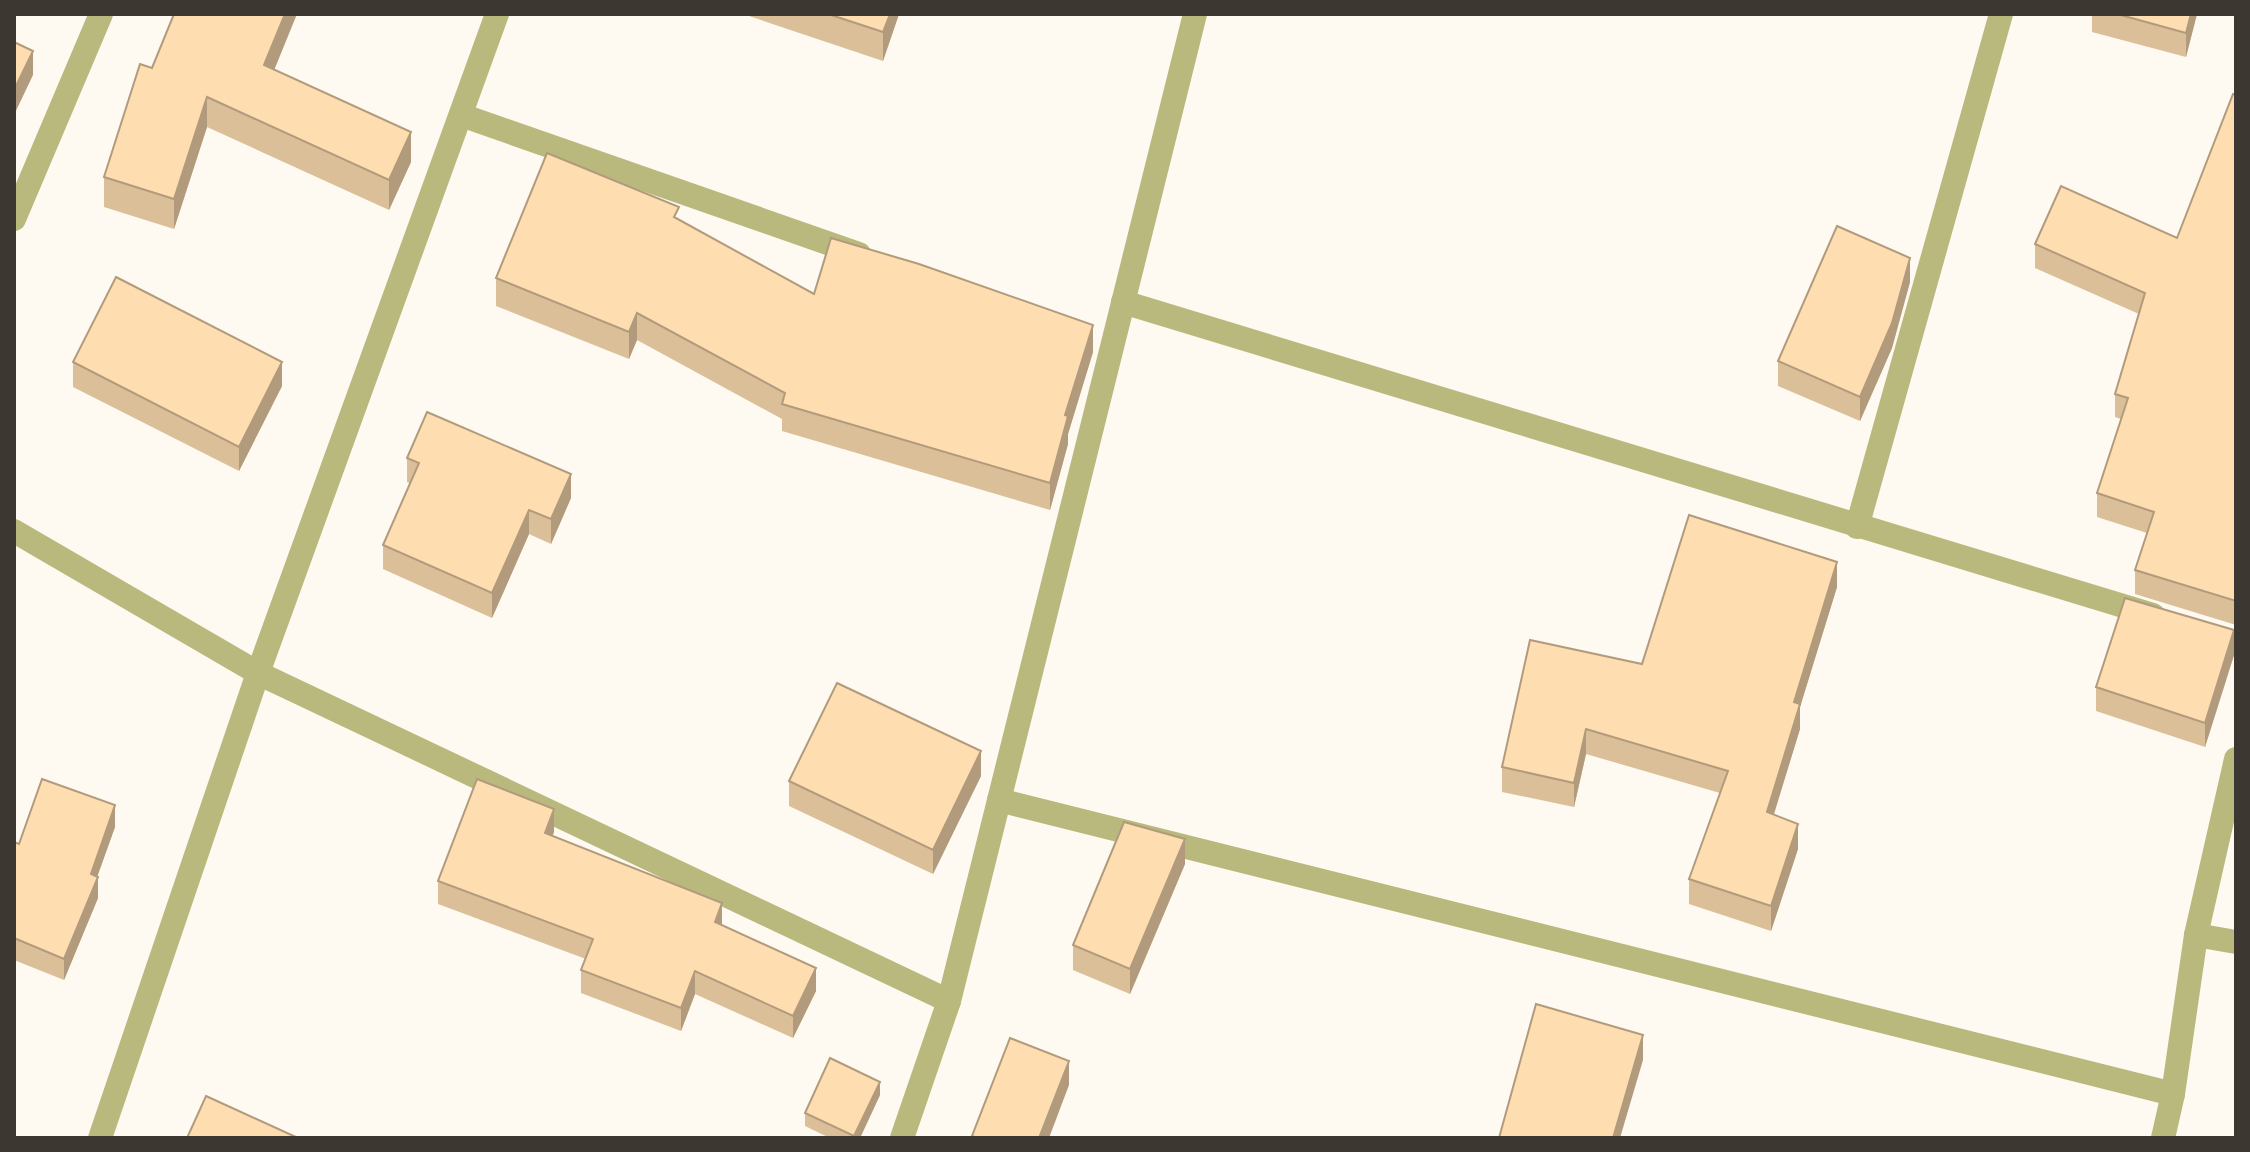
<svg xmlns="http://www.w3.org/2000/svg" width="2250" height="1152" font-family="Inter,sans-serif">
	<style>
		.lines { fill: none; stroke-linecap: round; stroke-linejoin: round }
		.street { stroke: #b9b97e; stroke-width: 24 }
		.wall { fill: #dabf98 }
		.shaded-wall { fill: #b29b7c }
		.building { fill: #fedeb1; stroke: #b29b7c; stroke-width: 2 }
	</style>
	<rect width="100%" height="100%" fill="#fef9f1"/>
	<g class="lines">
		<g class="street">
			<path d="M 461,115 L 859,254"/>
			<path d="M 14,219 L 101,14"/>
			<path d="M 1123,302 L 2153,615"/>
			<path d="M 1857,527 L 2001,14"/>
			<path d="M 14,531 L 258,673 L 949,1001"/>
			<path d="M 999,800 L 2173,1094"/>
			<path d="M 2196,935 L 2236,942"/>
			<path d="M 100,1138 L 258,673 L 497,14"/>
			<path d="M 902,1138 L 949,1001 L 1195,14"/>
			<path d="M 2163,1138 L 2173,1094 L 2196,935 L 2236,759"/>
		</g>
	</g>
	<g class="wall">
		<path d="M 743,14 L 899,14 L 883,61 Z"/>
		<path d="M 2092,14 L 2197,14 L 2186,57 L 2092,32 Z"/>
		<path d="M 152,68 L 274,70 L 411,162 L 389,210 L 207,127 L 174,229 L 104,207 L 104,177 Z"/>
		<path d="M 2236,95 L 2236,625 L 2135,594 L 2135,570 L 2147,533 L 2097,517 L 2097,493 L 2121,419 L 2115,417 L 2115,394 L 2139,314 L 2035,268 L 2035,244 L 2177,238 Z"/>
		<path d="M 679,220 L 814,294 L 1093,352 L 1068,434 L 1068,444 L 1050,510 L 782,431 L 782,419 L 637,340 L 629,359 L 496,306 L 496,278 Z"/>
		<path d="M 1910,282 L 1892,348 L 1860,421 L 1778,386 L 1778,361 Z"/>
		<path d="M 73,362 L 282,386 L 239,471 L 73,387 Z"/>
		<path d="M 407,458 L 571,498 L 551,544 L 529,534 L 492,618 L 383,569 L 383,545 L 410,483 L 407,482 Z"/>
		<path d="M 1837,587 L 1800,707 L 1800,729 L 1773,815 L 1798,849 L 1771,931 L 1689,904 L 1689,879 L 1720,793 L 1586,754 L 1574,807 L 1502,792 L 1502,767 Z"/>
		<path d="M 2234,655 L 2205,747 L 2096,711 L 2096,687 Z"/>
		<path d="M 981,776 L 933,874 L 789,806 L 789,781 Z"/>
		<path d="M 115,827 L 97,877 L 98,898 L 64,980 L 14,960 L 14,842 L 19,844 Z"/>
		<path d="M 554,832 L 552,836 L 722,925 L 816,991 L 793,1038 L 695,994 L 681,1031 L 581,993 L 581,970 L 586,959 L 438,904 L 438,881 Z"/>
		<path d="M 1185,864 L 1130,994 L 1073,970 L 1073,945 Z"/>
		<path d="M 880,1095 L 860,1138 L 830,1138 L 805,1126 L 805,1113 Z"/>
	</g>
	<g class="shaded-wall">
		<path d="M 285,14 L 297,14 L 264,95 L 264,65 Z"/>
		<path d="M 890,14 L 899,14 L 883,61 L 883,32 Z"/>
		<path d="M 2191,14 L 2197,14 L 2186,57 L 2186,33 Z"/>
		<path d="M 33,51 L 33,75 L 14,115 L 14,90 Z"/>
		<path d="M 207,97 L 207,127 L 174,229 L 174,199 Z"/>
		<path d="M 411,132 L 411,162 L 389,210 L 389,180 Z"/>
		<path d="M 1910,258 L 1910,282 L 1892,348 L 1860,421 L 1860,397 Z"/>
		<path d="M 637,313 L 637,340 L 629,359 L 629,332 Z"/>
		<path d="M 1093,325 L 1093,352 L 1068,434 L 1068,444 L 1050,510 L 1050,483 L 1065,415 Z"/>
		<path d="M 282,362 L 282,386 L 239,471 L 239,447 Z"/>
		<path d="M 571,474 L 571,498 L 551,544 L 551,519 Z"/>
		<path d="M 529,510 L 529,534 L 492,618 L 492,593 Z"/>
		<path d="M 1837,562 L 1837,587 L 1800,707 L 1800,729 L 1767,837 L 1767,812 L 1794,702 Z"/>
		<path d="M 2234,630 L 2234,655 L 2205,747 L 2205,723 Z"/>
		<path d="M 1586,729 L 1586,754 L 1574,807 L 1574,783 Z"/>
		<path d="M 981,751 L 981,776 L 933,874 L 933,850 Z"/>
		<path d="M 115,805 L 115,827 L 96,880 L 98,877 L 98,898 L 64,980 L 64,959 L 91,874 Z"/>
		<path d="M 554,809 L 554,832 L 545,856 L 545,833 Z"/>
		<path d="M 1798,824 L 1798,849 L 1771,931 L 1771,906 Z"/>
		<path d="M 1185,839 L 1185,864 L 1130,994 L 1130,969 Z"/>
		<path d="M 722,903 L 722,926 L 715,922 Z"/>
		<path d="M 816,968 L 816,991 L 793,1038 L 793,1016 Z"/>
		<path d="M 695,971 L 695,994 L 681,1031 L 681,1008 Z"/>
		<path d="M 1643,1035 L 1643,1060 L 1620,1138 L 1613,1138 Z"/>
		<path d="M 1069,1061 L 1069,1085 L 1049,1138 L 1039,1138 Z"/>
		<path d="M 880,1082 L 880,1095 L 860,1138 L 854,1138 Z"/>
	</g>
	<g class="building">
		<path d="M 174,14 L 285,14 L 264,65 L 411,132 L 389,180 L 207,97 L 174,199 L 104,177 L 140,64 L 152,68 Z"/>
		<path d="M 828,14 L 890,14 L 883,32 Z"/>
		<path d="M 2117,14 L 2191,14 L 2186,33 Z"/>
		<path d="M 14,42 L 33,51 L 14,90 Z"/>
		<path d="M 2233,94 L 2236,95 L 2236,601 L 2135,570 L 2154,512 L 2097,493 L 2128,398 L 2115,394 L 2145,293 L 2035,244 L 2061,186 L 2177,238 Z"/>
		<path d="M 547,153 L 679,207 L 674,217 L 814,294 L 831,238 L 919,264 L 1093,325 L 1065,415 L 1068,416 L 1050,483 L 782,404 L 785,393 L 637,313 L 629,332 L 496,278 Z"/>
		<path d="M 1837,226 L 1910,258 L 1892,323 L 1860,397 L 1778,361 Z"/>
		<path d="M 116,277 L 282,362 L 239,447 L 73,362 Z"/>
		<path d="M 427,412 L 571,474 L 551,519 L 529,510 L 492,593 L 383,545 L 419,463 L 407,458 Z"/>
		<path d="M 1689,515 L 1837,562 L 1794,702 L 1800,704 L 1767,812 L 1798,824 L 1771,906 L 1689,879 L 1728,771 L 1586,729 L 1574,783 L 1502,767 L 1530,640 L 1642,664 Z"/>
		<path d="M 2125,598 L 2234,630 L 2205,723 L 2096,687 Z"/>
		<path d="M 837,683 L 981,751 L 933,850 L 789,781 Z"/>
		<path d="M 42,779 L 115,805 L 91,874 L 98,877 L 64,959 L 14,938 L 14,842 L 19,844 Z"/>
		<path d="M 477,779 L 554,809 L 545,833 L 722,903 L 715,922 L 816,968 L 793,1016 L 695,971 L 681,1008 L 581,970 L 593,939 L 438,881 Z"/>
		<path d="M 1124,822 L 1185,839 L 1130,969 L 1073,945 Z"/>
		<path d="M 1536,1004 L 1643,1035 L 1613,1138 L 1499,1138 Z"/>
		<path d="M 1010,1038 L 1069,1061 L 1039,1138 L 977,1138 L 972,1136 Z"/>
		<path d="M 830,1058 L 880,1082 L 854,1136 L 805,1113 Z"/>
		<path d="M 206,1096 L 298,1138 L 187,1138 Z"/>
	</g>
	<rect width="2250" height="1152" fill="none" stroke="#3c3730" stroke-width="32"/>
</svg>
